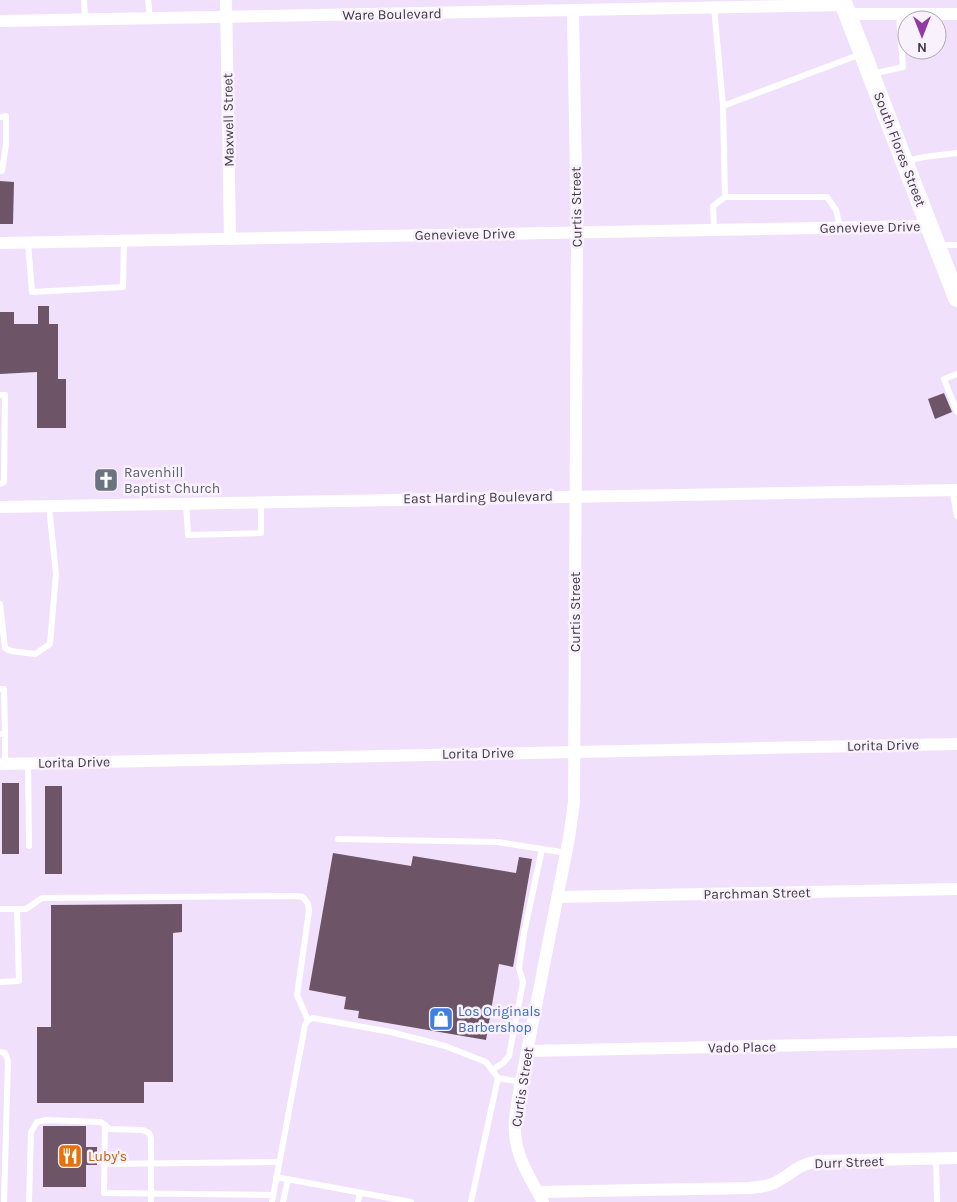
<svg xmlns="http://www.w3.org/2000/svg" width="957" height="1202" font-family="Karla,sans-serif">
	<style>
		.building { fill: #6d5567 }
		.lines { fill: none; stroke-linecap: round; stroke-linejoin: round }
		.lane { stroke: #fff; stroke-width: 6 }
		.street { stroke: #fff; stroke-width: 12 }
		.secondary { stroke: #fff; stroke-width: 18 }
		.labels { text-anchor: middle; stroke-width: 5; stroke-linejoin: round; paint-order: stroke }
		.street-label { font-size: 14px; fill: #403943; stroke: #f9f1fc }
		.worship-label { font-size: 14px; fill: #5b616d; stroke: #f9f1fc; text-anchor: start }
		.shop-label { font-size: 14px; fill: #366cbe; stroke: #f9f1fc; text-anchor: start }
		.food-label { font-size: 14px; fill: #c56008; stroke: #f9f1fc; text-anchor: start }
	</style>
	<rect width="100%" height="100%" fill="#f1e0fb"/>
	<g class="building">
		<path d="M 0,181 L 14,182 L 13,224 L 0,224 Z"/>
		<path d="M 38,306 L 49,306 L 49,324 L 58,324 L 58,379 L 66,379 L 66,428 L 37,428 L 37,372 L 0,374 L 0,312 L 14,312 L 14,324 L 38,324 Z"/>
		<path d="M 944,393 L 952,412 L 935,419 L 928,399 Z"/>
		<rect x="2" y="783" width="17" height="71"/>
		<rect x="45" y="786" width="17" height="88"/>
		<path d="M 333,853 L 411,866 L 413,856 L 516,873 L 519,857 L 532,859 L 513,967 L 499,964 L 486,1040 L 358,1018 L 359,1011 L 344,1009 L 346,997 L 309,990 Z"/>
		<path d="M 182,904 L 182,932 L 173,933 L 173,1082 L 144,1082 L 144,1103 L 37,1103 L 37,1027 L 51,1027 L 51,905 Z"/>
		<path d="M 43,1126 L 86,1126 L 86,1147 L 97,1147 L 97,1165 L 86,1165 L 86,1187 L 43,1187 Z"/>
	</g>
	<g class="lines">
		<g class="lane">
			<path d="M 84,0 L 85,19"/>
			<path d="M 148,0 L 150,18"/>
			<path d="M 714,7 L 723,106 L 725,197 L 827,197 L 836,210 L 840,227"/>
			<path d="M 872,74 L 903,67 L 899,14"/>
			<path d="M 723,106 L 861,54"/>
			<path d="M 0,117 L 6,116 L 6,144 L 2,171 L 0,171"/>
			<path d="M 906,161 L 924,157 L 957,153"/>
			<path d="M 714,229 L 713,206 L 725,197"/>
			<path d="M 28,243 L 32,292 L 123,287 L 124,241"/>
			<path d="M 938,245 L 957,245"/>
			<path d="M 957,374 L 944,379 L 957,412"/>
			<path d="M 0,395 L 5,395 L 4,482 L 0,484"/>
			<path d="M 952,490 L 957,516"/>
			<path d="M 186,503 L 188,535 L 261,533 L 261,502"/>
			<path d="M 0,604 L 5,648 L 11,651 L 35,654 L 50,644 L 56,574 L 49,506"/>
			<path d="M 0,689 L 4,689 L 5,734"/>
			<path d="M 0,734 L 5,734 L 5,764"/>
			<path d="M 28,763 L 29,846"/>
			<path d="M 338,839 L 498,842 L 567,853"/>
			<path d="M 0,909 L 26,909 L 42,898 L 295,896 L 303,897 L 308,904 L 309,911 L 297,995 L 308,1020"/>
			<path d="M 0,982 L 19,981 L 17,909"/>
			<path d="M 0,1052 L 5,1053 L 8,1061 L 4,1202"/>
			<path d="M 492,1070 L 503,1063 L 509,1056 L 523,982 L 519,968 L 524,933 L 542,849"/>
			<path d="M 105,1125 L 104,1193 L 273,1195"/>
			<path d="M 936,1159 L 937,1202"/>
			<path d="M 104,1164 L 278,1162"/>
			<path d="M 276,1177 L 411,1202"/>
			<path d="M 29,1202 L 31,1132 L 37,1122 L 46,1120 L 101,1122 L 110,1129 L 143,1130 L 149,1133 L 151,1138 L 151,1202"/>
			<path d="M 272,1202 L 305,1025 L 308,1020 L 313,1018 L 391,1032 L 445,1046 L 486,1062 L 498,1078 L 521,1082"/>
			<path d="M 283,1202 L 288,1179"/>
			<path d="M 358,1202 L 360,1193"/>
			<path d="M 471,1202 L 498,1078"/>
		</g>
		<g class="street">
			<path d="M 226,0 L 230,239"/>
			<path d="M 847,14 L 957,14"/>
			<path d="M 0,21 L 844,5"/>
			<path d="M 0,243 L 930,226"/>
			<path d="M 0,507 L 957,490"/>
			<path d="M 0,764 L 957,744"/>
			<path d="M 558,897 L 957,889"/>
			<path d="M 528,1051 L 957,1042"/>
			<path d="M 538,1192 L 749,1188 C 758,1187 768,1187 776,1182 C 796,1172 795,1165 820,1161 L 957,1158"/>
			<path d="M 543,1202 C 533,1183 519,1162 516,1141 C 512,1121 518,1102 521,1082 L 569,838 L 574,802 L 577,232 L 573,11"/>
		</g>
		<path class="secondary" d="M 842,0 L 957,298"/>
	</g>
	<defs>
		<symbol id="church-square" viewBox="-11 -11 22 22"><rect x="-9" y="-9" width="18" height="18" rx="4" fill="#6b7280" stroke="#f9f1fc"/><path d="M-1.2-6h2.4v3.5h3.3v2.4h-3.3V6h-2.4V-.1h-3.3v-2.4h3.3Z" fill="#fff"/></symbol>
		<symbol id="shop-square" viewBox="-11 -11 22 22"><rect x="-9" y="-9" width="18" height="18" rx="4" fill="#3f7fe0" stroke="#f9f1fc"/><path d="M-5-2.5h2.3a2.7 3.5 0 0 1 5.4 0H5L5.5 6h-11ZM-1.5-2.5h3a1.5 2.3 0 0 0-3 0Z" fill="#fff"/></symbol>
		<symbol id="restaurant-square" viewBox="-11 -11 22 22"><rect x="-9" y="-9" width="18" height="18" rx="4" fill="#e8710a" stroke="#f9f1fc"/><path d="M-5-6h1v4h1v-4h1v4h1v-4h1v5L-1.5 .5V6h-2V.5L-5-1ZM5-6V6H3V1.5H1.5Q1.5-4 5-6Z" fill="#fff"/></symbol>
	</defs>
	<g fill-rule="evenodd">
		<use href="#church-square" x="92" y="466" width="28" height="28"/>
		<use href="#shop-square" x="427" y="1005" width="28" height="28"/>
		<use href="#restaurant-square" x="56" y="1142" width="28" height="28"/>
	</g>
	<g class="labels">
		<g class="street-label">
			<text transform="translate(392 14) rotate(-1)" y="5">Ware Boulevard</text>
			<text transform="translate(228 120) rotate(-91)" y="5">Maxwell Street</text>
			<text transform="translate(900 149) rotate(69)" y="5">South Flores Street</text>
			<text transform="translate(576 207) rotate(-91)" y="5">Curtis Street</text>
			<text transform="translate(870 227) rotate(-1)" y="5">Genevieve Drive</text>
			<text transform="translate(465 234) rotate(-1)" y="5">Genevieve Drive</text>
			<text transform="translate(478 497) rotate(-1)" y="5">East Harding Boulevard</text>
			<text transform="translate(575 612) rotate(-90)" y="5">Curtis Street</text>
			<text transform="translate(883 745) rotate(-1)" y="5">Lorita Drive</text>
			<text transform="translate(478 753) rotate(-1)" y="5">Lorita Drive</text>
			<text transform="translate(74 762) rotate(-1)" y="5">Lorita Drive</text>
			<text transform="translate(757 893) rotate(-1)" y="5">Parchman Street</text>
			<text transform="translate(742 1047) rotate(-1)" y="5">Vado Place</text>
			<text transform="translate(522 1087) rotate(-81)" y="5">Curtis Street</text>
			<text transform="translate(849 1162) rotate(-2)" y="5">Durr Street</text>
		</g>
		<g class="worship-label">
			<text x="124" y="477">Ravenhill<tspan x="124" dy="16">Baptist Church</tspan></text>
		</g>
		<g class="shop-label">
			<text x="458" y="1016">Los Originals<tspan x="458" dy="16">Barbershop</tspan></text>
		</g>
		<g class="food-label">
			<text x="88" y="1161">Luby's</text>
		</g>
	</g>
	<g transform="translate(922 35) rotate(180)"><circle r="24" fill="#f9f1fc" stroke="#afa7b2"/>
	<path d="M0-4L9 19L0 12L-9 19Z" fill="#913aa6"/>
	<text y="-8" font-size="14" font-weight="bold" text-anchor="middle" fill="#403943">N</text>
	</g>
</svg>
